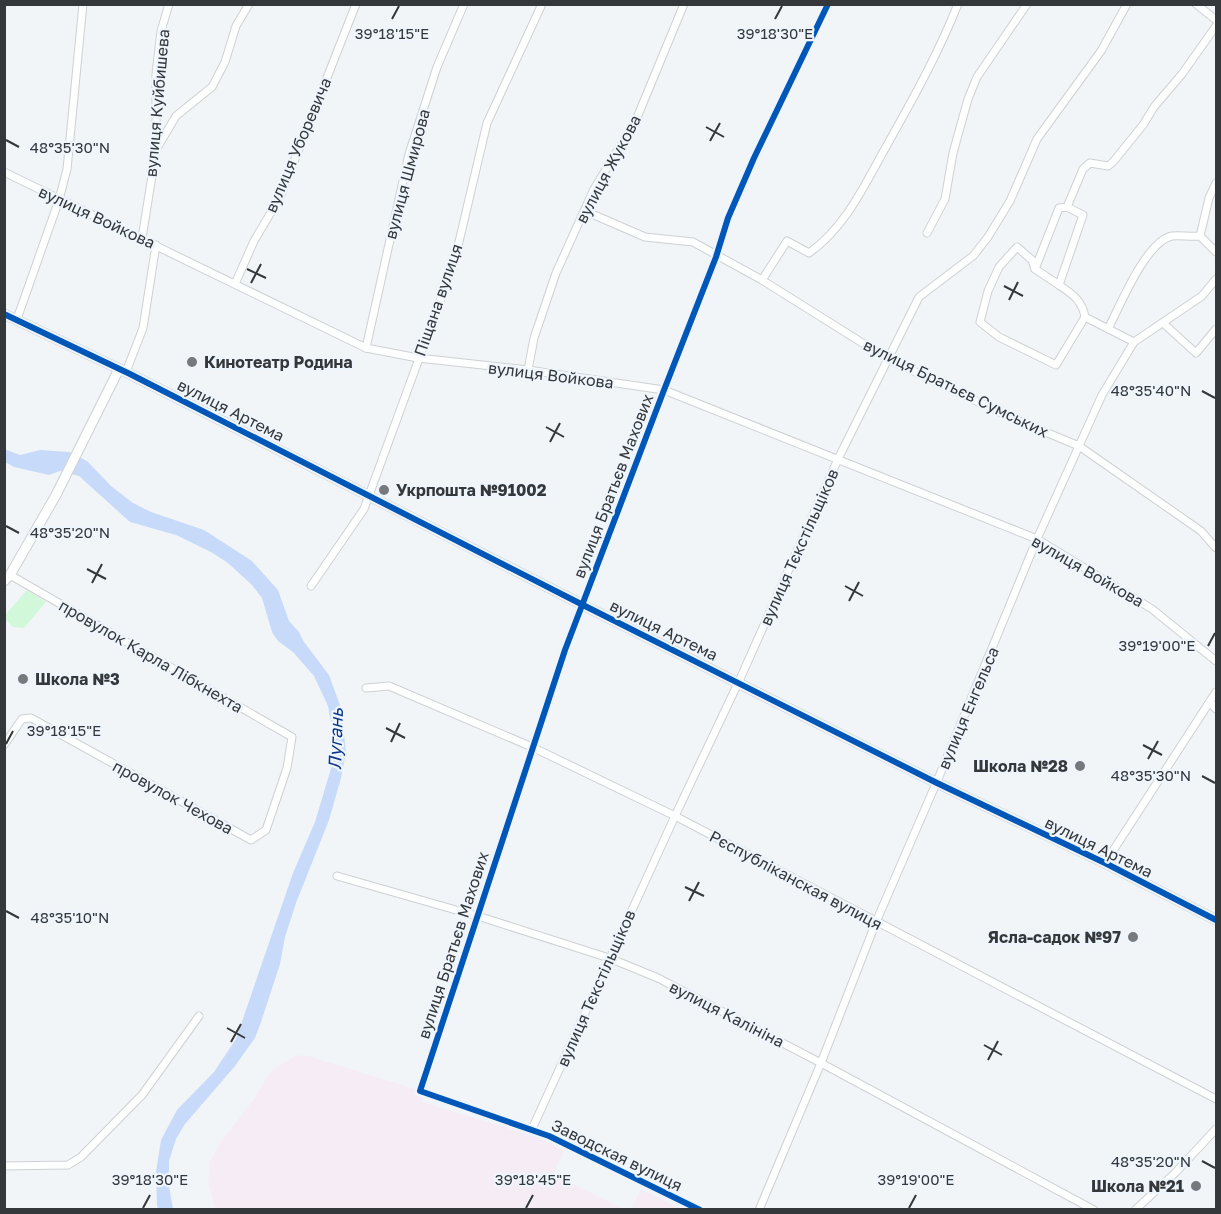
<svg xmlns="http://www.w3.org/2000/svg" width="1221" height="1214" font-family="'Golos Text',sans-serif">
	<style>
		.industrial { fill: #f5ecf6 }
		.green { fill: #d2f8da }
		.water { fill: #c7dafa }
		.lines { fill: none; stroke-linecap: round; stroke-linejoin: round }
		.street-casing { stroke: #ced1d3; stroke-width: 9 }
		.secondary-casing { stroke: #ced1d3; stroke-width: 11 }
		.street { stroke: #fdfefe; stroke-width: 7 }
		.secondary { stroke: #fdfefe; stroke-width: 9 }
		.cycleway-casing { stroke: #eef5fc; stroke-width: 10 }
		.cycleway { stroke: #0057b8; stroke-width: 6 }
		.ticks { fill: none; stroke: #35383b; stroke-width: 2 }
		.poi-dot { fill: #777a7d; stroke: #eef5fc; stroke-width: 2 }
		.labels { text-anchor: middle; stroke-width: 4.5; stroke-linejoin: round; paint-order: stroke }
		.street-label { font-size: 16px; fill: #35383b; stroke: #eef5fc }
		.poi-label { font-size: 16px; font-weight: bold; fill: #35383b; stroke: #eef5fc; text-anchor: start }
		.water-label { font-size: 18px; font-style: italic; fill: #0a3586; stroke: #eef5fc }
		.ticks-label { font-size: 15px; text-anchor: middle; fill: #35383b; stroke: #eef5fc; stroke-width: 4.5; stroke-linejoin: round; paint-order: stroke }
	</style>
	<rect width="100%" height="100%" fill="#f2f5f8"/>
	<g class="industrial">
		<path d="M 305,1055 L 415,1089 L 414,1095 L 423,1097 L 422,1102 L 540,1138 L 564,1151 L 553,1174 L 623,1209 L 215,1209 L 208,1181 L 210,1161 L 221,1142 L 253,1100 L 271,1071 L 295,1056 Z"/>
		<path d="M 641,1189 L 679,1208 L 677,1210 L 631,1209 Z"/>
	</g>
	<path class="green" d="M 27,590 L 46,602 L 24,628 L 13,627 L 5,619 L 5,615 Z"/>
	<path class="water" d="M 4,449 L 20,455 L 40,450 L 69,452 L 87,461 L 111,486 L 133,503 L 151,512 L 204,530 L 252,561 L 278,590 L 289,621 L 299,632 L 304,642 L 329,675 L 341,708 L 346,752 L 341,778 L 329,820 L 296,903 L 285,937 L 280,964 L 261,1022 L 255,1038 L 235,1066 L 185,1124 L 176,1139 L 169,1161 L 169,1186 L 173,1209 L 158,1209 L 157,1205 L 156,1172 L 161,1140 L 177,1110 L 214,1072 L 236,1039 L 293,873 L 315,822 L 332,765 L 332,727 L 328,706 L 314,676 L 293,652 L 278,641 L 272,632 L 262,598 L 252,585 L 228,563 L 211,552 L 176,535 L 130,522 L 79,476 L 60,471 L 49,475 L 14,467 L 5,462 Z"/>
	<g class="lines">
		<defs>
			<g id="street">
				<path d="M 1196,4 L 1216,20"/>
				<path d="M 157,148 L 176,116 L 212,87 L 225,62 L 236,26 L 249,4"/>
				<path d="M 4,172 L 366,348 L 418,358 L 528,370 L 664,390 L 1037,539 L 1152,609 L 1216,661"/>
				<path d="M 1067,207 L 1083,215 L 1059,285 C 1072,294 1082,300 1085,317 L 1134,342"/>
				<path d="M 585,211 L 645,237 L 693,242 L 762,280 L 888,359 L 1014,419 L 1079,446 L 1201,531 L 1216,548"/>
				<path d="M 927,233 L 945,199 L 953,153 L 968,99 L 977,77 L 1027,4"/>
				<path d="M 1200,236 L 1216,252"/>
				<path d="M 142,238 L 156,151 L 156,74 L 161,31 L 169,4"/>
				<path d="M 1035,269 L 1059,285"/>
				<path d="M 762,280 L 787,241 L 809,253 C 846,227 865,184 887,145 C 913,99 938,54 958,4"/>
				<path d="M 235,284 L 254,241 L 280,197 L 356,4"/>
				<path d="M 1085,317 L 1056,365 L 999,337 L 980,322 L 988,291 L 999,267 L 1017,247 L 1032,260 L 1035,269 L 1059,208 L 1067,207 L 1083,169 L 1090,163 L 1108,166 L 1113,162 L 1143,125 L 1154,107 L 1182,74 L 1216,26"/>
				<path d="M 17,319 L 59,200 L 67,169 L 83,4"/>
				<path d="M 1163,323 L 1196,353 L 1216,329"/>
				<path d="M 1108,329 C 1120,306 1146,241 1172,236 C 1179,235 1191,237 1200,236 L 1209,198 L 1216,183"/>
				<path d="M 366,348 L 409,154 L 437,67 L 464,4"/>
				<path d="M 528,370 L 534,338 L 556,273 L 594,189 L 636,120 L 684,4"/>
				<path d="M 126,372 L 143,328 L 156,245"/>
				<path d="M 311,586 L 364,509 L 454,263 L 487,123 L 542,4"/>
				<path d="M 366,688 L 389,686 L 532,747 L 675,816 L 1216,1099"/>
				<path d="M 1210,702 L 1216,709"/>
				<path d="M 4,745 L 22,719 L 31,718 L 251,840 L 266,830 L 287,768 L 292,737 L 10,575"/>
				<path d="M 1105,863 L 1216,692"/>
				<path d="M 337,876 L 484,918 L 609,958 L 658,978 L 821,1063 L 1094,1210"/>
				<path d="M 532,1129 L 675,816 L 740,679 L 838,459 L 919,297 L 973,256 L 988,237 L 1010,201 L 1037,139 L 1101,51 L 1127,4"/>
				<path d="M 4,1166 L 68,1165 L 81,1157 L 142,1095 L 199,1016"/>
				<path d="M 700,1210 L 549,1136 L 420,1091 L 565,650 L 664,390 L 716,257 L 728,218 L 754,158 L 828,4"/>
				<path d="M 759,1210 L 821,1063 L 876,922 L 938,779 L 1037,539 L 1102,395 L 1134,342 L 1202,296 L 1216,279"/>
				<path d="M 1135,1210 L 1175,1173 L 1216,1129"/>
			</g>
			<g id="secondary">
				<path d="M 4,314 L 130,374 L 583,605 L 937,783 L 1105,863 L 1216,920"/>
				<path d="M 4,581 L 10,575 L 56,495 L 119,369"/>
			</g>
		</defs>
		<use href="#street" class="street-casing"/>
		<use href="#secondary" class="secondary-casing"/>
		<use href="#street" class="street"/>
		<use href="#secondary" class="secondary"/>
		<defs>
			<g id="cycleway">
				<path d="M 4,314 L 130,374 L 583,605 L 937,783 L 1105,863 L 1216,920"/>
				<path d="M 700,1210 L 549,1136 L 420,1091 L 565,650 L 664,390 L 716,257 L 728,218 L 754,158 L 828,4"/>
			</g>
		</defs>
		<use href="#cycleway" class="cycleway-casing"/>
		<use href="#cycleway" class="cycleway"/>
	</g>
	<path class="ticks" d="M 392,19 L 399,6M 775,19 L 782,6M 706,127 L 724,137M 6,140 L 19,147M 710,141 L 720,123M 247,269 L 266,278M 251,283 L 261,264M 1004,286 L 1023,296M 1009,300 L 1018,282M 1202,391 L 1215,398M 546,427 L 564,437M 550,442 L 560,423M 6,526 L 19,533M 87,569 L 106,579M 92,583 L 102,564M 845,586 L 863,596M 849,601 L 859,582M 1208,646 L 1215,633M 386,728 L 405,738M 391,742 L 400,723M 6,744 L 13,731M 1143,745 L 1162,755M 1148,759 L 1158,741M 1202,776 L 1215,783M 685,887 L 704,896M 689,901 L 699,882M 6,911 L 19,918M 227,1028 L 245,1038M 231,1042 L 241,1024M 984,1045 L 1002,1055M 988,1060 L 998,1041M 1202,1161 L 1215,1168M 143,1208 L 150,1195M 526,1208 L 533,1195M 909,1208 L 916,1195"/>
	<g class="poi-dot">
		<circle cx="192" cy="362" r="6"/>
		<circle cx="384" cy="490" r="6"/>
		<circle cx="23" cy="679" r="6"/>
		<circle cx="1080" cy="766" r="6"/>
		<circle cx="1133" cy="937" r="6"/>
		<circle cx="1196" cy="1186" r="6"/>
	</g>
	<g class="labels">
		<g class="street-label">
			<text transform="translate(157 103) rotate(-85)" y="6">вулиця Куйбишева</text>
			<text transform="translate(298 145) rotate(-67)" y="6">вулиця Уборевича</text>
			<text transform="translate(608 169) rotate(-62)" y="6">вулиця Жукова</text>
			<text transform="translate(407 174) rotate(-75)" y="6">вулиця Шмирова</text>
			<text transform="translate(97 217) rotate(25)" y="6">вулиця Войкова</text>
			<text transform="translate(438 300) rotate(-71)" y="6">Піщана вулиця</text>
			<text transform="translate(551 375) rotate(7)" y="6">вулиця Войкова</text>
			<text transform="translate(956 388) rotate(26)" y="6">вулиця Братьєв Сумських</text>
			<text transform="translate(231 410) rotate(27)" y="6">вулиця Артема</text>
			<text transform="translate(613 486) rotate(-69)" y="6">вулиця Братьєв Махових</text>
			<text transform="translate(799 547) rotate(-66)" y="6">вулиця Тєкстільщіков</text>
			<text transform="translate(1088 571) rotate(30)" y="6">вулиця Войкова</text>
			<text transform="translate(664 630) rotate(26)" y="6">вулиця Артема</text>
			<text transform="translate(151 656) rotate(30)" y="6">провулок Карла Лібкнехта</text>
			<text transform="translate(968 708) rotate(-67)" y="6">вулиця Енгельса</text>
			<text transform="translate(173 797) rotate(29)" y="6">провулок Чехова</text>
			<text transform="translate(1099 847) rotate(26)" y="6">вулиця Артема</text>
			<text transform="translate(796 880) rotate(28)" y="6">Рєспубліканская вулиця</text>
			<text transform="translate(453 945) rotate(-72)" y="6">вулиця Братьєв Махових</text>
			<text transform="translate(596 988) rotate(-66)" y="6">вулиця Тєкстільщіков</text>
			<text transform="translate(727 1014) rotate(27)" y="6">вулиця Калініна</text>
			<text transform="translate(617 1155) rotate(26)" y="6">Заводская вулиця</text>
		</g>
		<g class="poi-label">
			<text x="204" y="368">Кинотеатр Родина</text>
			<text x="396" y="496">Укрпошта №91002</text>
			<text x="35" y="685">Школа №3</text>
			<text x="1068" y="772" text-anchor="end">Школа №28</text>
			<text x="1121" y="943" text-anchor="end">Ясла-садок №97</text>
			<text x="1184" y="1192" text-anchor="end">Школа №21</text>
		</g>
		<g class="water-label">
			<text transform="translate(336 739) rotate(-88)" y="6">Лугань</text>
		</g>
	</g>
	<g class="ticks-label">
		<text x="392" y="39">39°18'15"E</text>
		<text x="775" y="39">39°18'30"E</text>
		<text x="70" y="153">48°35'30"N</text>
		<text x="1151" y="396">48°35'40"N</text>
		<text x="70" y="538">48°35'20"N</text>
		<text x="1157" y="651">39°19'00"E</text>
		<text x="64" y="736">39°18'15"E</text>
		<text x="1151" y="781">48°35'30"N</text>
		<text x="70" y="923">48°35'10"N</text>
		<text x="1151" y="1167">48°35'20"N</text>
		<text x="150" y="1185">39°18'30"E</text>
		<text x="533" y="1185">39°18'45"E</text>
		<text x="916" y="1185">39°19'00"E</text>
	</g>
	<rect width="1221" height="1214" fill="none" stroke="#35383b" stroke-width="12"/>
</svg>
